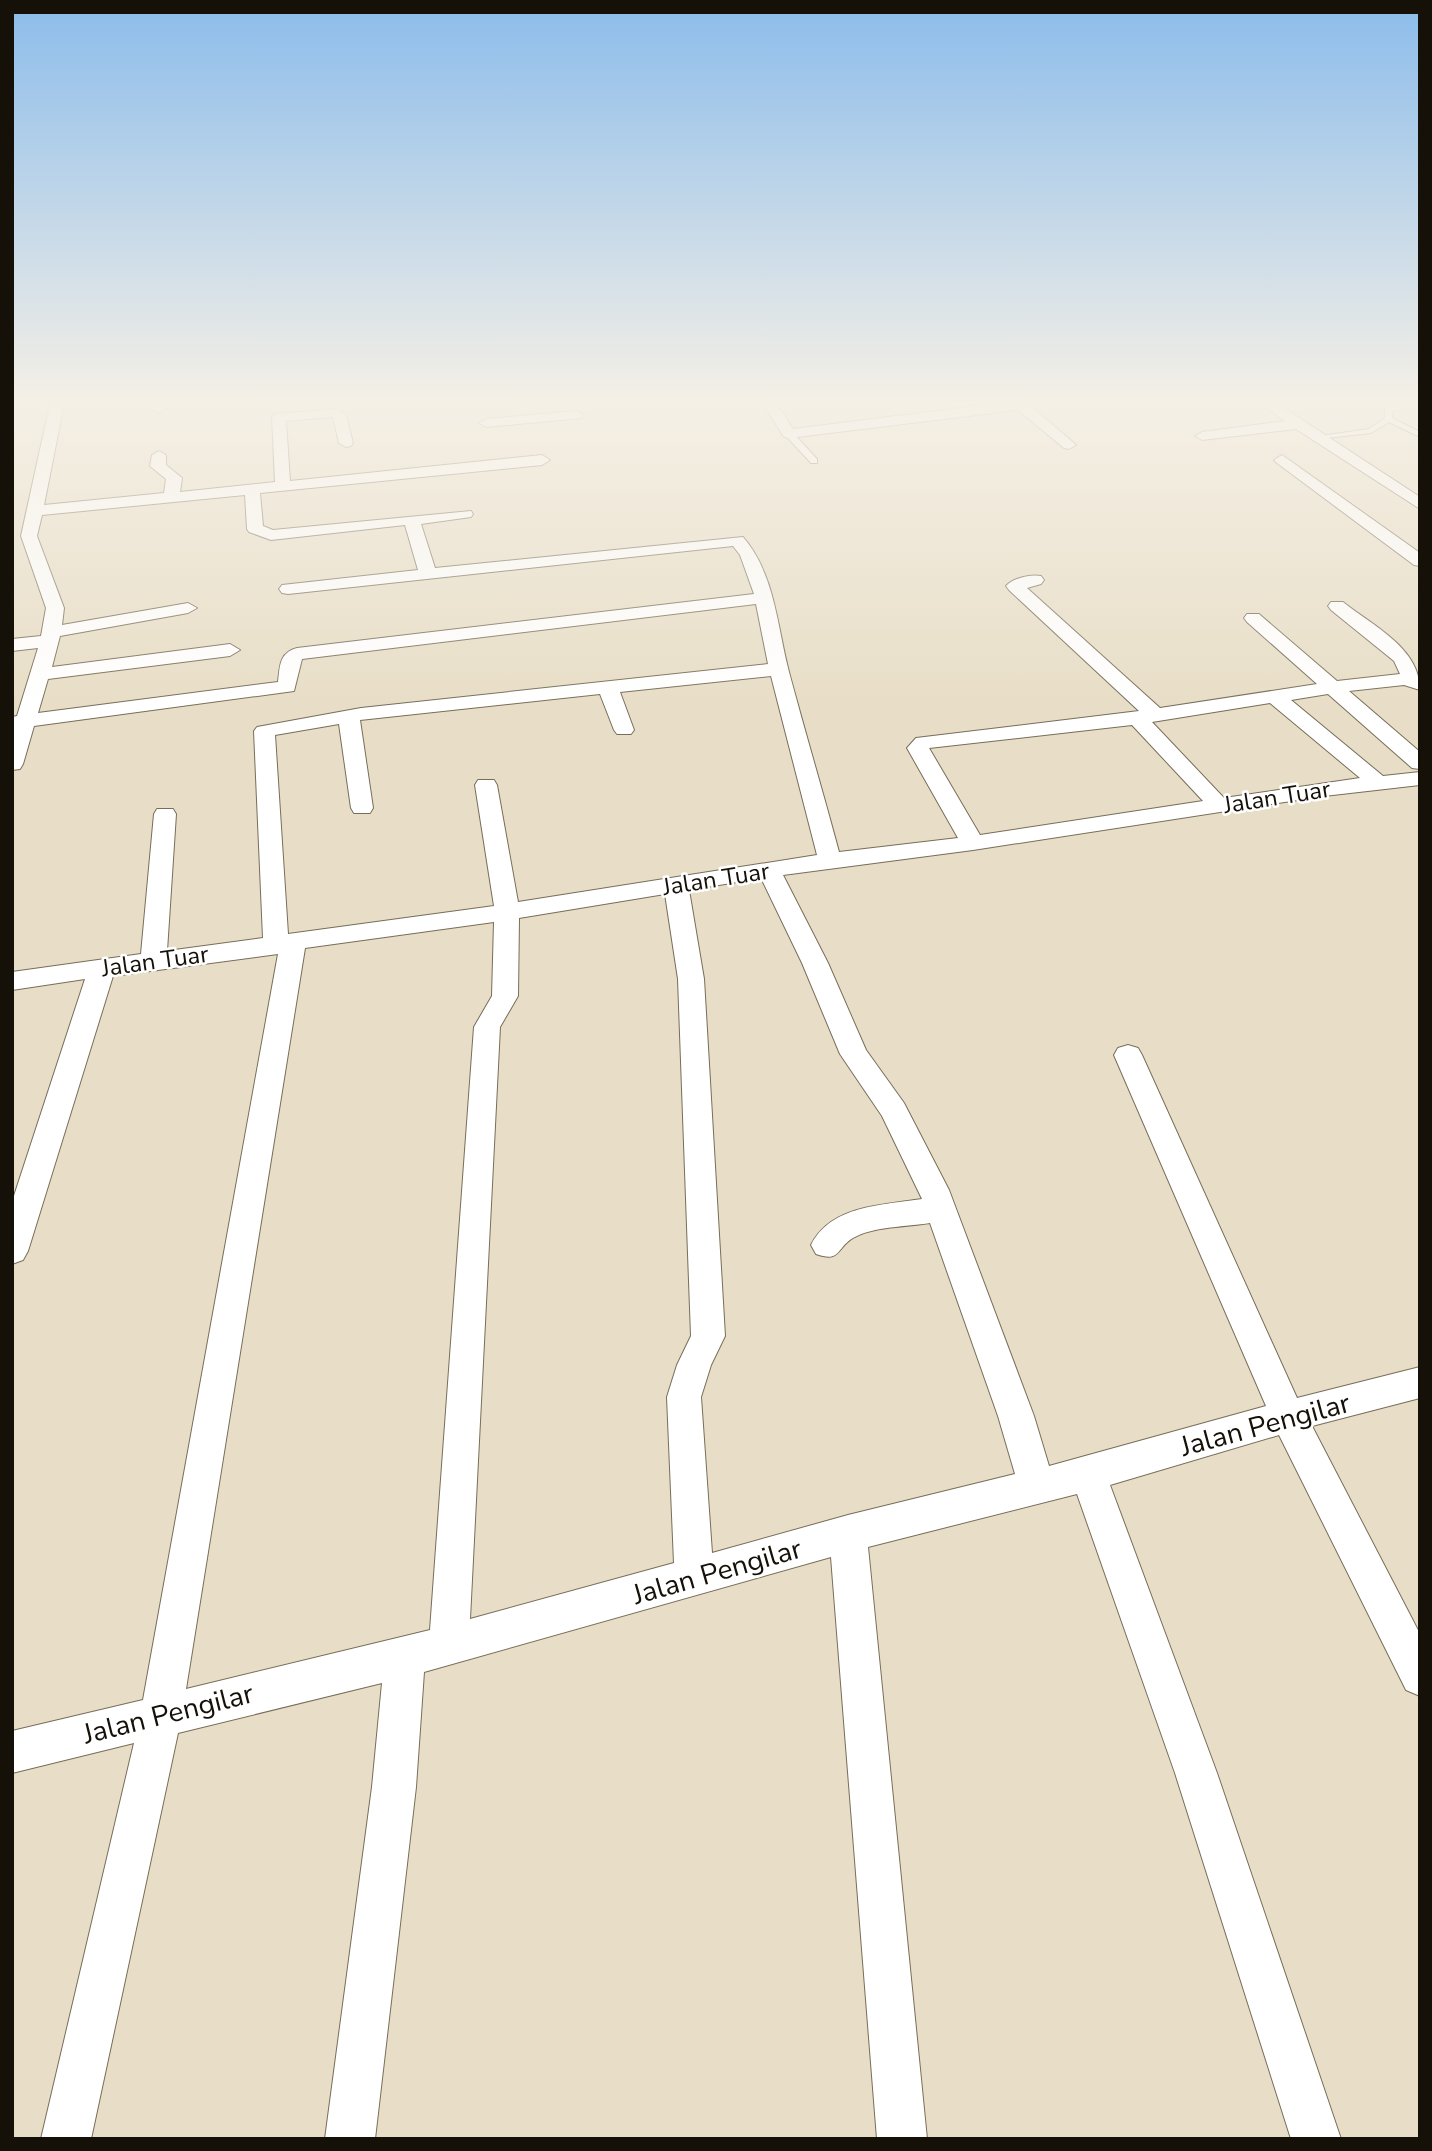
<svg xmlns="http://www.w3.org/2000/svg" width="1432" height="2151" font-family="'Nunito Sans',sans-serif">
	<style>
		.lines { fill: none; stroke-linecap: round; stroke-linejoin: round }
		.service-casing { stroke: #776d59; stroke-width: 2 }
		.minor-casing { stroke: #776d59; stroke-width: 2 }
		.service { fill: #fff; fill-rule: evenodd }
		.minor { fill: #fff; fill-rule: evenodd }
		.labels { text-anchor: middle; stroke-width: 5; stroke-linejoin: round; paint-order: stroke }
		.street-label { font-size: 24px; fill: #151109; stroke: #fff }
		.near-street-label { font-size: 28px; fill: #151109; stroke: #fff }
	</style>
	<rect width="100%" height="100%" fill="#e8dec7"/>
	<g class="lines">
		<defs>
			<g id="service">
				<path d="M 1393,404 L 1420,404 L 1392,411 L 1392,418 L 1420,432 L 1420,437 L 1389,422 L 1371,433 L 1318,439 L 1314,437 L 1369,429 L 1385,418 L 1385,410 Z"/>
				<path d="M 786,432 L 792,432 L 817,459 L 817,463 L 811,463 L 786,436 Z"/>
			</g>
			<g id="minor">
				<path d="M 50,404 L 64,404 L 44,505 L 164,493 L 166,479 L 150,466 L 152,455 L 159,451 L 166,455 L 166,465 L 182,478 L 180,492 L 275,482 L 272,417 L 274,414 L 336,409 L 346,415 L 353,443 L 351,446 L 346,447 L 339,443 L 333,417 L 286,421 L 290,481 L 542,455 L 550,460 L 542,465 L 260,493 L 263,526 L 273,530 L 471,511 L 473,514 L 471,517 L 421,524 L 435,568 L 743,537 C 775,574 777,626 789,672 C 805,732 823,792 839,852 L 958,838 L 907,748 L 916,738 L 1139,711 L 1009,590 L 1006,586 C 1013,578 1031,574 1041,576 L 1044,580 L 1041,584 L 1027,588 L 1160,708 L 1317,684 L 1247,622 L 1244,618 L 1247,614 L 1259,614 L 1337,681 L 1400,674 L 1394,661 L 1331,610 L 1328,606 L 1331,602 L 1343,602 C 1373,626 1420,648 1420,690 L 1404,685 L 1349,691 L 1420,752 L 1420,769 L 1412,768 L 1328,694 L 1291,700 L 1383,776 L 1420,772 L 1420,785 L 1324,796 L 973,850 L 783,875 L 828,963 L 866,1050 L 904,1103 L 949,1190 L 1034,1416 L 1049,1466 L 1266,1406 L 1114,1055 L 1118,1048 L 1128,1045 L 1138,1048 L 1142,1055 L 1297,1398 L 1420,1367 L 1420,1398 L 1312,1426 L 1420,1634 L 1420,1696 L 1406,1690 L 1279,1435 L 1110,1485 L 1217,1773 L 1341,2139 L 1291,2139 L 1175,1773 L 1077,1494 L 868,1547 L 927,2139 L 877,2139 L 831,1557 L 424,1672 L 416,1787 L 375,2139 L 325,2139 L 372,1787 L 382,1683 L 178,1733 L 91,2139 L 41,2139 L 134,1743 L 12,1773 L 12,1731 L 143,1700 L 278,954 L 113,976 L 28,1251 L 23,1260 L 12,1264 L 12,1202 L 85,979 L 12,990 L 12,972 L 141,954 L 154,814 L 157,809 L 173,809 L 176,814 L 167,951 L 263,938 L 254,731 L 257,727 L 361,708 L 768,664 L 756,604 L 302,659 L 294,691 L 34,726 L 23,764 L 20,769 L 12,770 L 12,717 L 17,716 L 38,648 L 12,651 L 12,639 L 41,636 L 46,608 L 21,536 ZM 245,495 L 247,529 L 249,532 L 271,540 L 405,525 L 418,570 L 282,585 L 279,589 L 282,593 L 288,594 L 733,546 L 740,555 L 754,594 L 297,648 C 279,653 280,666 278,682 L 38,713 L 48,679 L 230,656 L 240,650 L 230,644 L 52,667 L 60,636 L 188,613 L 197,608 L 188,603 L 62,625 L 64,608 L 37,536 L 42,515 ZM 771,676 L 817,855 L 518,902 L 497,785 L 494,780 L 478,780 L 475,785 L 494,906 L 288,934 L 275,735 L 339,724 L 351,808 L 354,813 L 370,813 L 373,808 L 360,720 L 600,694 L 614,730 L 617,734 L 631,734 L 634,730 L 620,692 ZM 1270,703 L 1360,778 L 1224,798 L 1152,722 ZM 1132,725 L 1203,801 L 980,835 L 929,748 ZM 761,878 L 802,963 L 840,1054 L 882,1116 L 922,1199 C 883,1205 831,1205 811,1245 L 816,1254 C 841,1263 836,1248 853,1238 C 874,1226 907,1227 930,1223 L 998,1416 L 1015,1474 L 848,1515 L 712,1553 L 701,1397 L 711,1365 L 725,1336 L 704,979 L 689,890 ZM 665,894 L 678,979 L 691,1336 L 677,1365 L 667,1397 L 674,1563 L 470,1619 L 500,1027 L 518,996 L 519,918 ZM 494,922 L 492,996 L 474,1027 L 430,1630 L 186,1689 L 305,948 Z"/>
				<path d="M 138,404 L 159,404 L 166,409 L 159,413 Z"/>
				<path d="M 763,404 L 777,404 L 793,429 L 992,404 L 1036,404 L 1032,407 L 1076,445 L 1069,449 L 1064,448 L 1018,410 L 789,438 L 784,437 Z"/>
				<path d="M 1261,404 L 1278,404 L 1420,497 L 1420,509 L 1296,429 L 1202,440 L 1195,436 L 1202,432 L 1285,421 Z"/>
				<path d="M 577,411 L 584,415 L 582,418 L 486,427 L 479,423 L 486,419 Z"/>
				<path d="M 1282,455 L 1420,553 L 1420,566 L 1414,565 L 1277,463 L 1274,460 Z"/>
			</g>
		</defs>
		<use href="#service" class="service-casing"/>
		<use href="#minor" class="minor-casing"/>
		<use href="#service" class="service"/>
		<use href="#minor" class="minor"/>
	</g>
	<linearGradient id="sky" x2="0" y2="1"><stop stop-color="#8bbceb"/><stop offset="0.57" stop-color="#f5f0e6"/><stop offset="1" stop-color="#f5f0e6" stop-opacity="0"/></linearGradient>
	<rect width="1432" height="706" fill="url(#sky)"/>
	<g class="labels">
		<g class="street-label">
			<text transform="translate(1277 797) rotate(-9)" y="8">Jalan Tuar</text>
			<text transform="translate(716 879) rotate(-9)" y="8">Jalan Tuar</text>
			<text transform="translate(155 961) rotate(-8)" y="8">Jalan Tuar</text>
		</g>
		<g class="near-street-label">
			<text transform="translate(1265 1424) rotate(-15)" y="10">Jalan Pengilar</text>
			<text transform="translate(717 1571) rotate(-16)" y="10">Jalan Pengilar</text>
			<text transform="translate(168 1713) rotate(-14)" y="10">Jalan Pengilar</text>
		</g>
	</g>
	<rect width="1432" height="2151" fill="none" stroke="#151109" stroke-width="28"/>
</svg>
